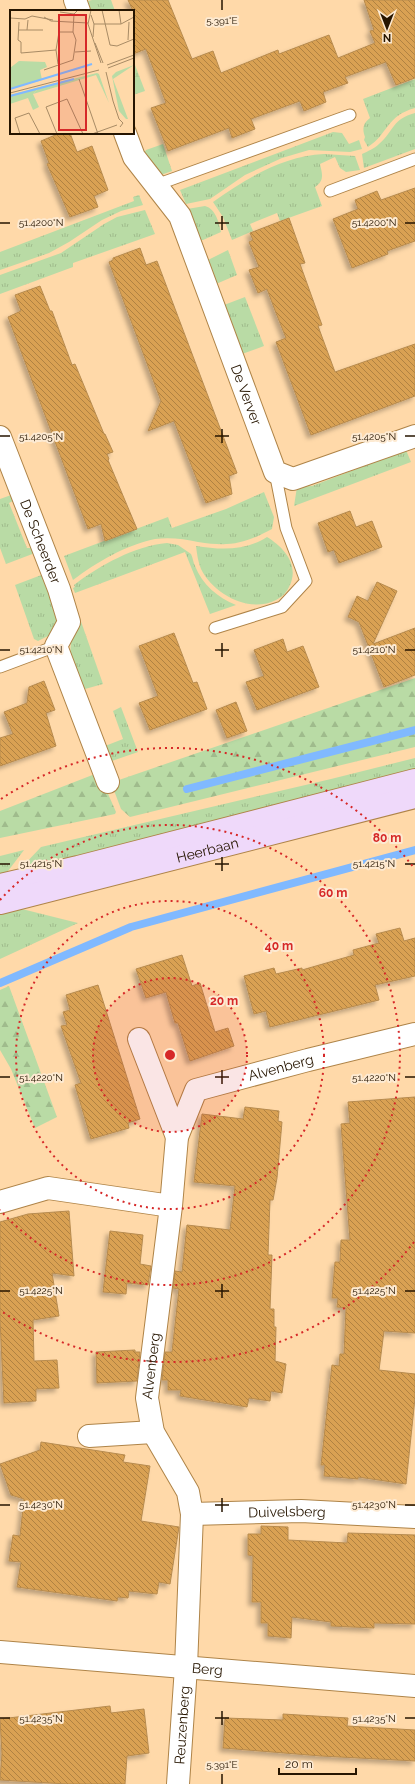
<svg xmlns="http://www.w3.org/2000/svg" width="415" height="1784" font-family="Raleway,sans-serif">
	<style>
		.grass { fill: url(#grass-tufts) }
		.forest { fill: url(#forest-firs) }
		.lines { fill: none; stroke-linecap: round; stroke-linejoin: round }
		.stream { stroke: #80b9ff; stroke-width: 8 }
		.building { fill: url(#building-back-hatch); stroke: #b78b4f; filter: url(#shadow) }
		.lane-casing { stroke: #af8448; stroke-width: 13 }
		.street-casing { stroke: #af8448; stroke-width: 24 }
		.secondary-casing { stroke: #af8448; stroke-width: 24 }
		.lane { stroke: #fff; stroke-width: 11 }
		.street { stroke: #fff; stroke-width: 22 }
		.secondary { stroke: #efd9fa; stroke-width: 22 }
		.ticks { fill: none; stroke: #261500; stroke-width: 1.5 }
		.ring { fill: none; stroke: #d62828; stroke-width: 2; stroke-dasharray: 2 4 }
		.labels { text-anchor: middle; stroke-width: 4; stroke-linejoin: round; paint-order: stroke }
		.street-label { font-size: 14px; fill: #261500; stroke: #fdead2 }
		.inset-river { fill: none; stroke: #80b9ff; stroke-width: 2 }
		.inset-road { fill: none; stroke: #a88b65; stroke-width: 1 }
		.view { fill: #d62828; fill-opacity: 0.15; stroke: #d62828; stroke-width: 2 }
		.inset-edge { fill: none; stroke: #261500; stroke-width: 2 }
		.ticks-label { font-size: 10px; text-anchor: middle; fill: #261500; stroke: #fdead2; stroke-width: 4; stroke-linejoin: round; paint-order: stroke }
		.centre { fill: #d62828; stroke: #fdead2; stroke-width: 2 }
		.ring-label { font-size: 12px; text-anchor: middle; font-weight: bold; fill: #d62828; stroke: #fdead2; stroke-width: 4; stroke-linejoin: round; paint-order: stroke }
	</style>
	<defs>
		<pattern id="grass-tufts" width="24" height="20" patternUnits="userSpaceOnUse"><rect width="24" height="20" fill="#b9dba5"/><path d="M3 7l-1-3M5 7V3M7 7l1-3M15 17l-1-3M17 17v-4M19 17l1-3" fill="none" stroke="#9fbb8c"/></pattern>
		<pattern id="forest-firs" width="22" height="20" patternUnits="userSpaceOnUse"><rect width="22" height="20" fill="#b9dba5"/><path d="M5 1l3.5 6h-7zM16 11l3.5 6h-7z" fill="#9fbb8c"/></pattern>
		<pattern id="building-back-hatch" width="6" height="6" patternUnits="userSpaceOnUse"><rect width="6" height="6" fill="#d9a152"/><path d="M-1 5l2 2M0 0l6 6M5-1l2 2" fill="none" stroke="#b08242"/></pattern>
		<filter id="shadow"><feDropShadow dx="-3.5" dy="3.5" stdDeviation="2" flood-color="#0004"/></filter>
	</defs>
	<rect width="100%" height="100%" fill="#ffd9a9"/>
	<g class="grass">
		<path d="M 92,0 L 111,0 L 115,11 L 90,11 L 88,1 Z"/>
		<path d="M 135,65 L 145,91 L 133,95 L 133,66 Z"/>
		<path d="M 415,79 L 415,108 C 386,116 389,133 368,147 L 364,140 L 365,137 C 362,129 363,123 370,118 L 363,99 Z"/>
		<path d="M 415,113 L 415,149 L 364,168 L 362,154 C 368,151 374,149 379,144 C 395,130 392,119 415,113 Z"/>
		<path d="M 333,132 L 342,133 L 349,144 L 359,140 L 362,149 L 350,152 L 309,150 L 282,158 L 245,175 L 210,199 L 186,204 L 180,190 Z"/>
		<path d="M 163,144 L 172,171 L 158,176 L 144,153 L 146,150 Z"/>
		<path d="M 324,154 L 355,156 L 360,170 L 346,172 L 340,168 L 335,157 L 320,164 C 322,173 325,181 315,187 L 322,206 L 280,221 L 277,213 L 250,224 L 253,231 L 232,240 L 223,217 L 213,202 C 246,179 282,156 324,154 Z"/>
		<path d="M 139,195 L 143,205 L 121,211 L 102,220 L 69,242 L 49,253 L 0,270 L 0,252 L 134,201 L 133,197 Z"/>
		<path d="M 205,206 C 216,209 219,223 221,232 L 203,240 L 199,240 L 187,209 Z"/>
		<path d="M 145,210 L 155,234 L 73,263 L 73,267 L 0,294 L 0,275 L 61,253 L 104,224 L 117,217 Z"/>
		<path d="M 228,250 L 237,275 L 216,284 L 208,263 L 208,260 Z"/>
		<path d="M 245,297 L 264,346 L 242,354 L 224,305 Z"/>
		<path d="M 406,450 L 411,462 L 294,506 L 297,487 L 312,486 Z"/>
		<path d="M 264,492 L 274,517 L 272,529 C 244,544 230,547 198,542 C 184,539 170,537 155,539 C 126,545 97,562 73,580 L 64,556 L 168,517 L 172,528 L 226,509 Z"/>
		<path d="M 14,494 L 13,501 L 9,503 L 27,548 L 34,548 L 35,553 L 6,564 L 0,548 L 0,499 Z"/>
		<path d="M 267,537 C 285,548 300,566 289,587 C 286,593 282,597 276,600 C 250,614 213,594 201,569 C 198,562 197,554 196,546 C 221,550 245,551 267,537 Z"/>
		<path d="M 167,543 L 178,545 L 191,554 C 193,558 193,562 195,566 C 202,584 218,598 236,605 L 210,614 L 185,552 L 75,593 L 73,588 L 75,587 L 74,585 C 100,565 135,546 167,543 Z"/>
		<path d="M 44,574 L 59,624 L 52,634 L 38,641 L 34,639 L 15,585 Z"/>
		<path d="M 78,613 L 103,684 L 85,689 L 80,688 L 70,655 L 71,642 Z"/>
		<path d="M 121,707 L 138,752 L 109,762 L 105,746 L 123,739 L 113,711 Z"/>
		<path d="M 415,758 L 415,773 L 21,871 L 23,866 L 41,847 L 331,779 Z"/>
		<path d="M 24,850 L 8,871 L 0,876 L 0,856 Z"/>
		<path d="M 14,907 L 78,923 L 0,959 L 0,911 Z"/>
	</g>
	<g class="forest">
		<path d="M 415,678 L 415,747 L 130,817 L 121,809 L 112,785 L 116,781 Z"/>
		<path d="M 95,774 L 105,787 L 116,812 L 115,814 L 0,838 L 0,811 Z"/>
		<path d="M 9,986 L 57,1117 L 35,1128 L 11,1069 L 0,1050 L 0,990 Z"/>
	</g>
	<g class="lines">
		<g class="stream">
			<path d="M 187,789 L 415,730"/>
			<path d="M 0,983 L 131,927 L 415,850"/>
		</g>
	</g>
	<g class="building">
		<path d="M 128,0 L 168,0 L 192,59 L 213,51 L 221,73 L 278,50 L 279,54 L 329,35 L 338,58 L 375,43 L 370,31 L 374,30 L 364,0 L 415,0 L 415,78 L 396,85 L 386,62 L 345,77 L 348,83 L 323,92 L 326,102 L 304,111 L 300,101 L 251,119 L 255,129 L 232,138 L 229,128 L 168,151 L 151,108 L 166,103 L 146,49 L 133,54 L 133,11 Z"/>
		<path d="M 60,133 L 70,133 L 77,152 L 92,146 L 108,190 L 94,196 L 98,207 L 70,217 L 47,164 L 49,163 L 41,141 Z"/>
		<path d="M 415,188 L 415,241 L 387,251 L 388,254 L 352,268 L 333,219 L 358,209 L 355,200 L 377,191 L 381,200 Z"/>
		<path d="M 289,218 L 305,263 L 300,264 L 322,325 L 318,326 L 335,372 L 415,344 L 415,396 L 311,435 L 276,342 L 286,338 L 276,313 L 267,289 L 258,293 L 249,270 L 259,267 L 249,242 L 253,240 L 250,233 Z"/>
		<path d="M 140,248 L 146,265 L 157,261 L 237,473 L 229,476 L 232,494 L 206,503 L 174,421 L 148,431 L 161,401 L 109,262 L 113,260 L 113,258 Z"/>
		<path d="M 40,286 L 50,311 L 52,311 L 72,365 L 75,364 L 104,434 L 105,434 L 113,452 L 107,454 L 109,459 L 108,460 L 137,529 L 105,541 L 101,524 L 88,529 L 8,317 L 21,311 L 15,295 Z"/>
		<path d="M 350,511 L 356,527 L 372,521 L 382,547 L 339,563 L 334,550 L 328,552 L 318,523 Z"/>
		<path d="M 377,582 L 397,591 L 373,644 L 415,628 L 415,675 L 384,687 L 359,622 L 348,617 L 357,596 L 368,601 Z"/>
		<path d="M 174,633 L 193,683 L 197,682 L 207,709 L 150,730 L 139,703 L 158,696 L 139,646 Z"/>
		<path d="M 283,639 L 287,652 L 303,646 L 319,687 L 257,710 L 246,682 L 264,676 L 254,650 Z"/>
		<path d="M 44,681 L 55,710 L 46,713 L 56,746 L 0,766 L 0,738 L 13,734 L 4,712 L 27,703 L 29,687 Z"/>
		<path d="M 236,702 L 247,731 L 227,738 L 216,710 Z"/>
		<path d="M 400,928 L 404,941 L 415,938 L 415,976 L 375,985 L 379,1000 L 270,1027 L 266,1011 L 254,1014 L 244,976 L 274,968 L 276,974 L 302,968 L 302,970 L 354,955 L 353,950 L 379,943 L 376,934 Z"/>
		<path d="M 182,955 L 192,986 L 200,983 L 215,1032 L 228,1028 L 234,1046 L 190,1061 L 178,1023 L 175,1023 L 166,992 L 146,998 L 136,969 Z"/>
		<path d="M 98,985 L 140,1119 L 128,1123 L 129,1128 L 91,1139 L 75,1085 L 81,1083 L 61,1026 L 67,1025 L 63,1012 L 70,1010 L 66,995 Z"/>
		<path d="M 415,1097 L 415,1333 L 384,1331 L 379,1370 L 415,1374 L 415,1398 L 406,1484 L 358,1477 L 358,1479 L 324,1476 L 325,1465 L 321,1465 L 332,1365 L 339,1366 L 340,1354 L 344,1354 L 346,1308 L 337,1307 L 338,1298 L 332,1298 L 335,1262 L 340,1262 L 341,1240 L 350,1240 L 341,1124 L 350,1123 L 348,1102 Z"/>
		<path d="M 245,1107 L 279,1111 L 278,1121 L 282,1122 L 277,1178 L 273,1200 L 270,1200 L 268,1255 L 272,1255 L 270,1309 L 274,1309 L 274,1327 L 276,1327 L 275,1361 L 286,1364 L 282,1393 L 271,1391 L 270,1401 L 249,1398 L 247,1407 L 180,1396 L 181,1390 L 168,1390 L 168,1380 L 162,1380 L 165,1352 L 172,1352 L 179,1289 L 173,1288 L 175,1271 L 182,1272 L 187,1225 L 230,1230 L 235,1186 L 194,1182 L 202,1114 L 243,1119 Z"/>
		<path d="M 69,1211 L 74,1276 L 52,1273 L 59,1316 L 33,1320 L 34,1361 L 57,1360 L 59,1388 L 36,1389 L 36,1401 L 4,1403 L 0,1320 L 0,1222 L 28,1214 Z"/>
		<path d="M 110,1231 L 143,1235 L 140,1264 L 151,1266 L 148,1285 L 127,1283 L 126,1294 L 103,1292 Z"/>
		<path d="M 135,1350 L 135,1352 L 140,1352 L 137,1381 L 97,1383 L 96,1352 Z"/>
		<path d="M 41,1442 L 125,1455 L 123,1462 L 150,1466 L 141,1521 L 179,1527 L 170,1584 L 159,1582 L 157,1594 L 129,1591 L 128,1598 L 118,1597 L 117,1601 L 17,1587 L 21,1562 L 9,1561 L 13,1535 L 20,1536 L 24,1499 L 11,1495 L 0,1464 L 40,1450 Z"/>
		<path d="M 261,1526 L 288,1527 L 288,1540 L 347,1543 L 348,1533 L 415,1535 L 415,1624 L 374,1623 L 374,1628 L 331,1626 L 331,1622 L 292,1617 L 291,1638 L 268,1636 L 268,1623 L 261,1623 L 261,1602 L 252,1602 L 253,1556 L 248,1555 L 248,1534 L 261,1534 Z"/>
		<path d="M 110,1706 L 111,1713 L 144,1709 L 149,1753 L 127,1756 L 125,1784 L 67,1784 L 0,1780 L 2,1754 L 0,1719 Z"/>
		<path d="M 283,1714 L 348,1718 L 347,1726 L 415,1730 L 415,1761 L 321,1756 L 223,1748 L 225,1718 L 283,1720 Z"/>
	</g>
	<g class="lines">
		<defs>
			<g id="lane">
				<path d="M 156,185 L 350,115"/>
				<path d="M 330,191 L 415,159"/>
				<path d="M 215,628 L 282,607 L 306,581 L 286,528 L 275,472"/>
				<path d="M 0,667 L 56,646"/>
			</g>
			<g id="street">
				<path d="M 75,0 L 79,11"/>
				<path id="s1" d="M 125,133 L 134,157 L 180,216 L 275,472 L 293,479 L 415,436"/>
				<path id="s2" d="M 0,437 L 59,589 L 69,622 L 56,646 L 108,782"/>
				<path d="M 139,1039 L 177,1137"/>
				<path d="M 0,1202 L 48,1188 L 171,1206"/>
				<path d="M 89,1436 L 153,1432"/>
				<path id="s3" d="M 192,1514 L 301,1511 L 415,1517"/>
				<path id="s4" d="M 0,1652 L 415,1686"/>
				<path id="s5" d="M 178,1784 L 186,1667 L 192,1514 L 188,1492 L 153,1432 L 147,1398 L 171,1206 L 177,1137 L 196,1090 L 308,1060 L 415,1034"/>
			</g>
			<g id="secondary">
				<path d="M 0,885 L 78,867 L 415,780"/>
				<path id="s6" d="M 0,903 L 415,797"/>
			</g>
		</defs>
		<use href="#lane" class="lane-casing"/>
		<use href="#street" class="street-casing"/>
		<use href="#secondary" class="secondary-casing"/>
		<use href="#lane" class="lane"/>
		<use href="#street" class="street"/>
		<use href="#secondary" class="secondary"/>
	</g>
	<path class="ticks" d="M 222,0 L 222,10M 222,216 L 222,230M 0,223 L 10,223M 215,223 L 229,223M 405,223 L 415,223M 222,429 L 222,443M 0,436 L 10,436M 215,436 L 229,436M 405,436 L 415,436M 222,643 L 222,657M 0,650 L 10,650M 215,650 L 229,650M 405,650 L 415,650M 222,857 L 222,871M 0,864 L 10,864M 215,864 L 229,864M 405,864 L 415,864M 222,1070 L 222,1084M 0,1077 L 10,1077M 215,1077 L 229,1077M 405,1077 L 415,1077M 222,1284 L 222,1298M 0,1291 L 10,1291M 215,1291 L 229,1291M 405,1291 L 415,1291M 222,1498 L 222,1512M 0,1505 L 10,1505M 215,1505 L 229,1505M 405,1505 L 415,1505M 222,1711 L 222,1725M 0,1718 L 10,1718M 215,1718 L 229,1718M 405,1718 L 415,1718M 222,1774 L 222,1784"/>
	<circle cx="170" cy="1055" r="77" fill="#d62828" fill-opacity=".12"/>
	<g class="ring">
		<circle cx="170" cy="1055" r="77"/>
		<circle cx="170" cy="1055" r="154"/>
		<path d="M0 900A230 230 0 1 1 0 1210"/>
		<path d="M414 1242A307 307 0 0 1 1 1311M1 799A307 307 0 0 1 414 868"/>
	</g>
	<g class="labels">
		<g class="street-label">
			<text dy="5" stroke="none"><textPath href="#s1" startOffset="291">De Verver</textPath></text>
			<text dy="5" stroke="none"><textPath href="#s2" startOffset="112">De Scheerder</textPath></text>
			<text dy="5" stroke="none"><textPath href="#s6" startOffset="214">Heerbaan</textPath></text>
			<text dy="5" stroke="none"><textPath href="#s5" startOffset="798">Alvenberg</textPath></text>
			<text dy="5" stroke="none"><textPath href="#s5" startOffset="429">Alvenberg</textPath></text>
			<text dy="5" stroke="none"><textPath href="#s3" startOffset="95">Duivelsberg</textPath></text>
			<text dy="5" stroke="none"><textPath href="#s4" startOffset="208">Berg</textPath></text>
			<text dy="5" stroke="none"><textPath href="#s5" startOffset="59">Reuzenberg</textPath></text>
		</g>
	</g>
	<g transform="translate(10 10)">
		<rect width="124" height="124" fill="#ffd9a9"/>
		<path d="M 30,77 L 23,84 L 29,97 L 23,100 L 18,88 L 0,94 L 0,85 Z" fill="#b9dba5"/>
		<path d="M 124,55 L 103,69 L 118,109 L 116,109 L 109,101 L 102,66 L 106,62 ZM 87,63 L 89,64 L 99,93 L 86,65 L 23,84 L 30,77 Z" fill="#b9dba5"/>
		<path d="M 9,51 L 35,52 L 37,57 L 30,60 L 32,70 L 0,79 L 0,58 Z" fill="#b9dba5"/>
		<path class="inset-river" d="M 0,79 L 82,54M 0,86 L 64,69"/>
		<path class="inset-road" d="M 81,0 L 78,14 L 91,53M 92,0 L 100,35 L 107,36 L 124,29M 109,0 L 111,14M 50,2 L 64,4M 81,5 L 84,14 L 83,27M 34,7 L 41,11 L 78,13M 0,8 L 15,9M 15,9 L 22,6 L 43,10M 9,12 L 8,30 L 11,32 L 11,43 L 46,40 L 49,22 L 63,22M 84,14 L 111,14 L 124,7M 9,20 L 17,20 L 18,10M 17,20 L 33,20M 118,30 L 119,12M 85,33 L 93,53M 46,40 L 48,54M 65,42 L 81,41M 97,55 L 124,45M 98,58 L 124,48M 34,60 L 63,50 L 66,30 L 63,22 L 64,4 L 68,0M 96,62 L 103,91 L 109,109 L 113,113 L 110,117M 69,69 L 88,124M 0,83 L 89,60M 10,124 L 5,108 L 19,103 L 30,124M 47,124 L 36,97 L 57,89 L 73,124M 82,124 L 107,115"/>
		<path class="view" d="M 49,5 L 76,5 L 76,120 L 49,120 Z"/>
		<rect width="124" height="124" class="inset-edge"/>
	</g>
	<g class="ticks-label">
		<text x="222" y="24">5.391°E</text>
		<text x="374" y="226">51.4200°N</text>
		<text x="41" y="226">51.4200°N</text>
		<text x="41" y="440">51.4205°N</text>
		<text x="374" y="440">51.4205°N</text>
		<text x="41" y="653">51.4210°N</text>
		<text x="374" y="653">51.4210°N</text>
		<text x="41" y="867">51.4215°N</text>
		<text x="374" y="867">51.4215°N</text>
		<text x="374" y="1081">51.4220°N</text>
		<text x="41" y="1081">51.4220°N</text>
		<text x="374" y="1294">51.4225°N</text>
		<text x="41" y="1294">51.4225°N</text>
		<text x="374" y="1508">51.4230°N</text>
		<text x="41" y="1508">51.4230°N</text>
		<text x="374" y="1722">51.4235°N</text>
		<text x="41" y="1722">51.4235°N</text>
		<text x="222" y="1768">5.391°E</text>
	</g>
	<circle cx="170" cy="1055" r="6" class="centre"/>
	<g class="ring-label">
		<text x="387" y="842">80 m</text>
		<text x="333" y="897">60 m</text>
		<text x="279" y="950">40 m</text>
		<text x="224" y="1005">20 m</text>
	</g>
	<g transform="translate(387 28) rotate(180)" stroke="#fdead2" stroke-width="3" paint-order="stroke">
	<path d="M0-3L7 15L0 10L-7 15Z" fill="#261500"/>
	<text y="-6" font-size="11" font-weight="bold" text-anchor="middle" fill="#261500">N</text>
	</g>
	<path d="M279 1768v6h77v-6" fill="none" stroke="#261500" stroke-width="2"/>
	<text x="285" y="1768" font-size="12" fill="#261500" stroke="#fdead2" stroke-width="3" paint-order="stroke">20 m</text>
</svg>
